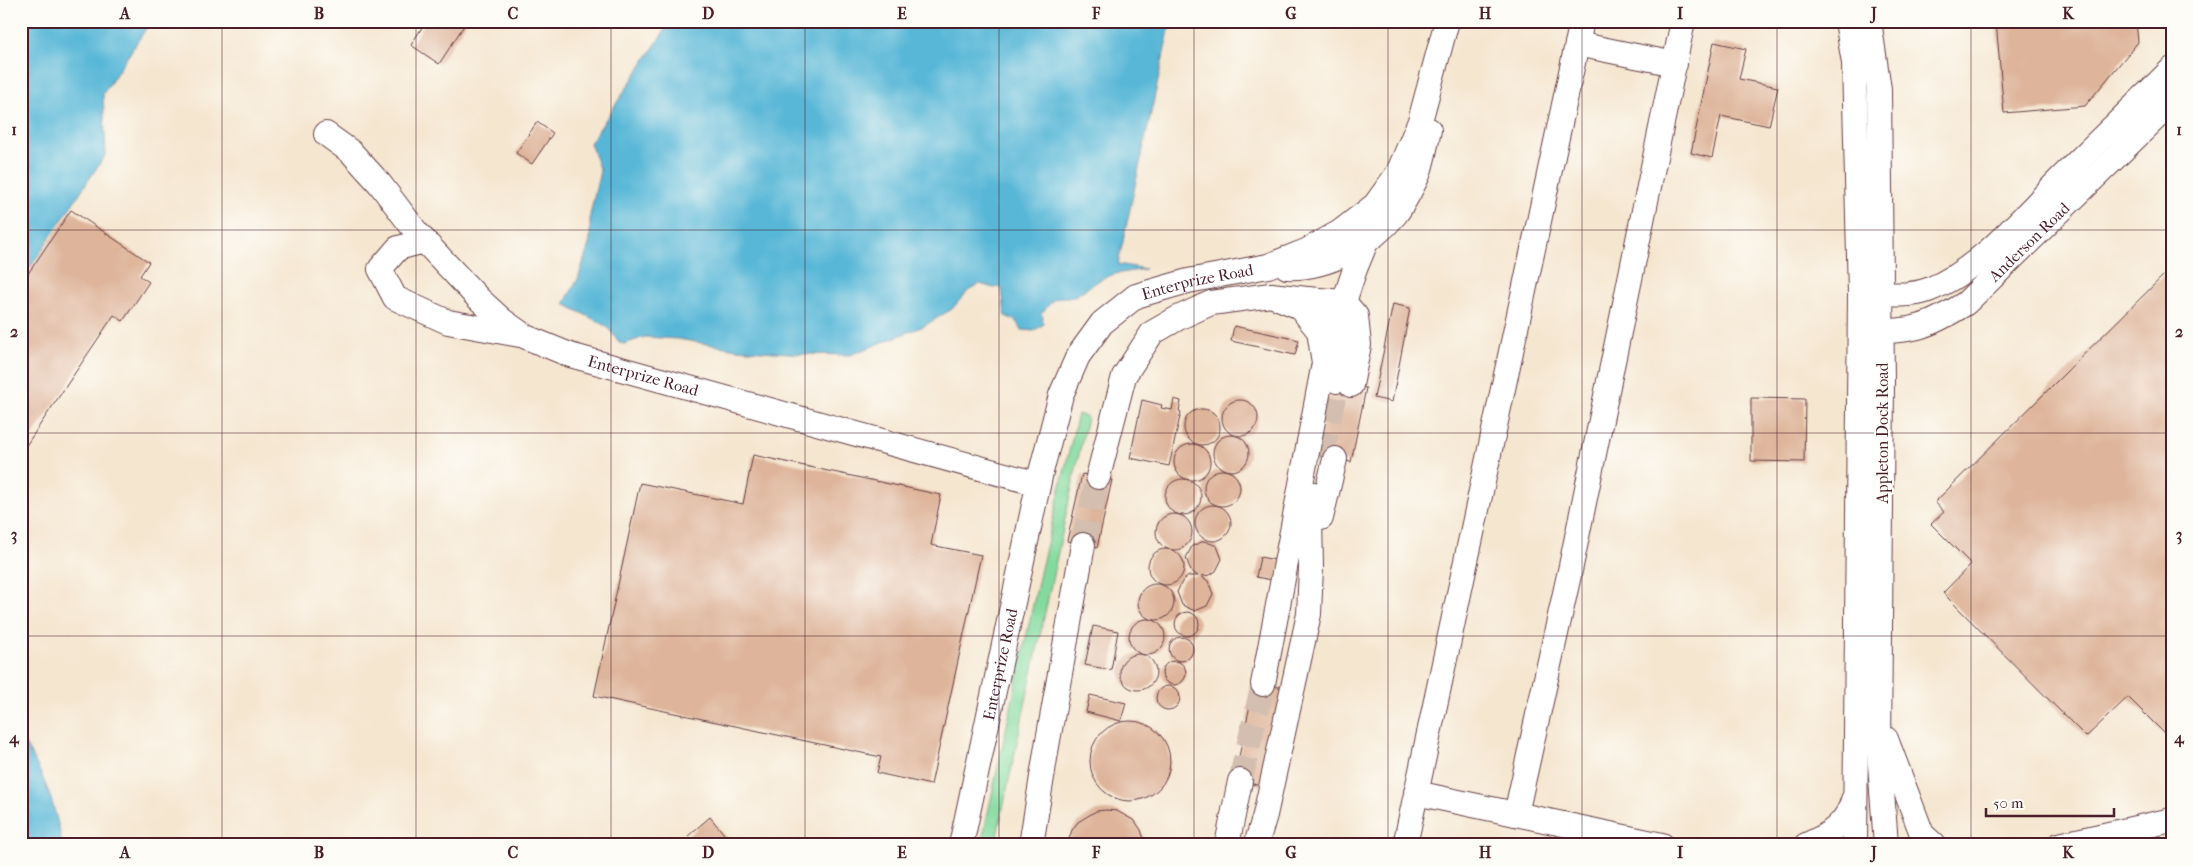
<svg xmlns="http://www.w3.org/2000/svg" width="2193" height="866" font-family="'IM FELL French Canon',serif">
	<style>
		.green { fill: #83da9e; stroke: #667c64 }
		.water { fill: #59b7d7; stroke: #526b81 }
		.building { fill: #deb49a }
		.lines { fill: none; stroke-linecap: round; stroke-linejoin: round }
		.minor-tunnel { stroke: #d3beaf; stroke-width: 24; stroke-dasharray: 24 12; stroke-linecap: butt }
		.minor-casing { stroke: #643d44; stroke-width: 26 }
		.minor { stroke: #fff; stroke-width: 24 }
		.grid { fill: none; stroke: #4a1f2b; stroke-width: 1; stroke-opacity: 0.55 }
		.labels { text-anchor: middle; stroke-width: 4; stroke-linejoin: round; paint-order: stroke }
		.street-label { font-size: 16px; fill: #4a1f2b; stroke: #fdfcf7 }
		.neatline { fill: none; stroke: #4a1f2b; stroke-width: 2 }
		.grid-label { font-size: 16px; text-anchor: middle; font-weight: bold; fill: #4a1f2b }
	</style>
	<rect width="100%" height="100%" fill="#fdfcf7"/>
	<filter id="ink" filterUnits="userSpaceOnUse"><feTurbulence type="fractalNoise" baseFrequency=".02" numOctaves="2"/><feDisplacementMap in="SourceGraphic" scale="10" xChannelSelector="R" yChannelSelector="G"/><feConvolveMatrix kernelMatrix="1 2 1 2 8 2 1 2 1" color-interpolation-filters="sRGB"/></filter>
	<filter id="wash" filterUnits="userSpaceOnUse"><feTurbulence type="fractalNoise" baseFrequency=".0096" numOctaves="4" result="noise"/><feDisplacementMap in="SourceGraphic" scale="20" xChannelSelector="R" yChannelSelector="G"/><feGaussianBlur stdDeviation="1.12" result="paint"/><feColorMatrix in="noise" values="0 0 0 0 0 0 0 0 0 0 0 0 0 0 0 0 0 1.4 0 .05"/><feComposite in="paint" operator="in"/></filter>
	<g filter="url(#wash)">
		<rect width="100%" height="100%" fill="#f5e6d0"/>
		<path class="green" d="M 1078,414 L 1087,417 L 995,845 L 981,845 L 1040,573 Z"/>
		<g class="water">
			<path d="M 21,21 L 151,21 L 103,94 L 106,154 L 21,281 Z"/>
			<path d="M 671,21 L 1171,21 L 1118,264 L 1145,269 L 1115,274 L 1103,278 L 1073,297 L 1060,297 L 1053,300 L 1041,314 L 1043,316 L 1042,320 L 1045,323 L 1034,331 L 1022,330 L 1015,320 L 1005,316 L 1002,288 L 998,287 L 994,288 L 980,284 L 968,291 L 952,309 L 924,326 L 850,355 L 800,354 L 737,349 L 678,339 L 645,337 L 624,344 L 620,343 L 608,328 L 601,323 L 564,304 L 578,279 L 590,241 L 590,215 L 600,171 L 590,143 Z"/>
			<path d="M 21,738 C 43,771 56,806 62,845 L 21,845 Z"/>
		</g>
		<g id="blocks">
			<g class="building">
				<path d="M 426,21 L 467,21 L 439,64 L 411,45 Z"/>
				<path d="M 1996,21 L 2136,21 L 2138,42 L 2085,106 L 2004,113 Z"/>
				<path d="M 1714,42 L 1746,49 L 1739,79 L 1778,87 L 1769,126 L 1721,116 L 1712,158 L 1691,153 Z"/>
				<path d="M 537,122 L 553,133 L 532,164 L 516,153 Z"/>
				<path d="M 71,210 L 149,262 L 140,276 L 149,282 L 123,321 L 114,315 L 21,453 L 21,284 Z"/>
				<path d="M 2172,267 L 2172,741 L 2128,697 L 2086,737 L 1943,593 L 1971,564 L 1931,524 L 1944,512 L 1935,502 Z"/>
				<path d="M 1393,304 L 1410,308 L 1392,402 L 1374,398 Z"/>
				<path d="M 1234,326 L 1299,340 L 1295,355 L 1231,341 Z"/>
				<path d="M 1332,380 L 1366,388 L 1351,462 L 1316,455 Z"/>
				<path d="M 1751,398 L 1805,399 L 1804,462 L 1751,461 Z"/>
				<path d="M 1174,399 L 1181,401 L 1179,411 L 1181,412 L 1169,466 L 1130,458 L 1142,400 L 1162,405 L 1161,408 L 1172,410 Z"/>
				<circle cx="1240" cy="418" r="18"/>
				<circle cx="1202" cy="427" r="18"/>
				<circle cx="1231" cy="453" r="18"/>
				<circle cx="1192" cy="462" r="18"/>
				<path d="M 753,455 L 941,495 L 931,545 L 981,555 L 931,785 L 877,773 L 881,757 L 594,696 L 640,483 L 743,504 Z"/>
				<circle cx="1222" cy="488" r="18"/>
				<path d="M 1082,474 L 1112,480 L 1097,548 L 1067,541 Z"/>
				<circle cx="1183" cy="497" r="18"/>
				<circle cx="1213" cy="523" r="18"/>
				<circle cx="1174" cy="532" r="18"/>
				<path d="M 1204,541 L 1217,546 L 1222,559 L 1216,571 L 1210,575 L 1201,576 L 1208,581 L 1213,594 L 1207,606 L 1195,611 L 1182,605 L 1177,592 L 1183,580 L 1189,576 L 1198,576 L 1191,571 L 1186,558 L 1192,546 Z"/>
				<circle cx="1166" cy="567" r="18"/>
				<path d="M 1260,557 L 1281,561 L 1277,581 L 1256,577 Z"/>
				<circle cx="1156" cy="602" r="18"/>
				<circle cx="1187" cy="624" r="12"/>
				<circle cx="1147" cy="637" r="18"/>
				<path d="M 1093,626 L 1118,631 L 1111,670 L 1085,665 Z"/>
				<circle cx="1181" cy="649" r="12"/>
				<circle cx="1138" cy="672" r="18"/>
				<circle cx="1174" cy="673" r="12"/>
				<path d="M 1255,682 L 1288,689 L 1267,787 L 1234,780 Z"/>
				<circle cx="1168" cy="698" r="12"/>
				<path d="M 1090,695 L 1126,703 L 1121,721 L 1086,712 Z"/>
				<circle cx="1130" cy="761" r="40"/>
				<path d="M 1106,810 L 1117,811 L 1135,821 L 1141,830 L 1146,845 L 1067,845 L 1072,830 L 1078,822 L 1096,811 Z"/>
				<path d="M 710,817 L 733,845 L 696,845 L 688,836 Z"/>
			</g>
		</g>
	</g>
	<g filter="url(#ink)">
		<use href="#blocks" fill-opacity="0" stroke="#643d44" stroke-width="1"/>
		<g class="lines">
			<g class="minor-tunnel">
				<path d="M 1322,456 L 1337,381"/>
				<path d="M 1083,545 L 1098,477"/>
				<path d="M 1240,781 L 1263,684"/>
			</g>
			<defs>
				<g id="minor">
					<path d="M 1847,21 L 1854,63 L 1860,294 L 1855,845"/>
					<path d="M 1869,21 L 1879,89 L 1882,381 L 1879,750 L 1886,845"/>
					<path d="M 1577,44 L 1675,64"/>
					<path id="s1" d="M 326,134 L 351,152 L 380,184 L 417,233 L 478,298 L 502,320 L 526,337 L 570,355 L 1038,484"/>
					<path d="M 425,241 L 398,248 L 380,269 L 395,298 L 448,322 L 520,335"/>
					<path d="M 1287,267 C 1326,269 1370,245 1395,215 C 1404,204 1412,187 1418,175 C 1423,161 1426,144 1429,130"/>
					<path d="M 1867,294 C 1887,294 1909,297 1928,290 C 1980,270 2024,215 2063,176 C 2099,140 2136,105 2172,69"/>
					<path d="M 1307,299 L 1344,302 L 1356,316 L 1359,345 L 1351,385"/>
					<path d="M 1344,302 L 1355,269 L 1366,242"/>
					<path id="s2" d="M 1868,332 C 1914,331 1927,328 1966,303 L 2172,102"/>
					<path d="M 1098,477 L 1124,376 L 1152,333 L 1178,318 L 1211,303 L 1271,295 L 1307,299 L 1335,320 L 1340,354 L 1337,381"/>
					<path d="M 1321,518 L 1335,459"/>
					<path d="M 1263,684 L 1324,363 L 1319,331 L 1300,307 L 1271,295"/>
					<path d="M 1886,739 L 1922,834 L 1934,845"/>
					<path d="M 1416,793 L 1662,845"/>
					<path d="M 1516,814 L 1571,566 L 1683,21"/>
					<path id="s3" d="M 961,845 L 1041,472 L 1061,395 L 1078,356 L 1102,323 L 1136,296 L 1188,281 L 1268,266 L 1306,251 L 1340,232 L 1375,205 L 1398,173 L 1420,121 L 1447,21"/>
					<path d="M 1031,845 L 1047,746 L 1083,545"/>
					<path d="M 1227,845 L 1240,781"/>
					<path d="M 1256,845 L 1265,815 L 1309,614 L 1311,567 L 1310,519 L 1314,494"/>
					<path d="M 1405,845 L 1582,21"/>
					<path d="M 1806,845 C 1828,836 1847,824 1853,800"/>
					<path d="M 2059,845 L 2172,820"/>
				</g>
			</defs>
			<use href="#minor" class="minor-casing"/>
			<use href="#minor" class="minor"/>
		</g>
	</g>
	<path class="grid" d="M 222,21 L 222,845M 416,21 L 416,845M 611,21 L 611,845M 805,21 L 805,845M 999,21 L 999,845M 1194,21 L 1194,845M 1388,21 L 1388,845M 1582,21 L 1582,845M 1777,21 L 1777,845M 1971,21 L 1971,845M 21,230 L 2172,230M 21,433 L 2172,433M 21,636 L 2172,636"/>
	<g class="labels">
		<g class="street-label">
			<text dy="6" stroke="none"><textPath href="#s2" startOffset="192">Anderson Road</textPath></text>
			<text dy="6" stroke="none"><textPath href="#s3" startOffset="651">Enterprize Road</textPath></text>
			<text dy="6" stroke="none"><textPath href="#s1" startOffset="410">Enterprize Road</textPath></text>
			<text transform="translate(1882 433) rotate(-90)" y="6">Appleton Dock Road</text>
			<text dy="6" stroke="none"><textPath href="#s3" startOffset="185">Enterprize Road</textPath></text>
		</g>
	</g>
	<rect width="2193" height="866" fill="none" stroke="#fdfcf7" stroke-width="55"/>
	<path d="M1986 808v8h128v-8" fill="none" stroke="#4a1f2b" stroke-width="2.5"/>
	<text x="1993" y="808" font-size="15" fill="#4a1f2b" stroke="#fdfcf7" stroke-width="4" paint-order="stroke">50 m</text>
	<rect x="28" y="28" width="2138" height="810" class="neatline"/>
	<g class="grid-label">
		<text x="125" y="19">A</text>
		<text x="319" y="19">B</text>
		<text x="513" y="19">C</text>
		<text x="708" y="19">D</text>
		<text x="902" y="19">E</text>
		<text x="1096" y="19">F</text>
		<text x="1291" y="19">G</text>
		<text x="1485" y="19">H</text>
		<text x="1680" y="19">I</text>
		<text x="1874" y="19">J</text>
		<text x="2068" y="19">K</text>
		<text x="14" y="135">1</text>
		<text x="2179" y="135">1</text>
		<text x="14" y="337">2</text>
		<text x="2179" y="337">2</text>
		<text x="14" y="540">3</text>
		<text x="2179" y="540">3</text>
		<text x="14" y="743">4</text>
		<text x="2179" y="743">4</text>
		<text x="125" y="858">A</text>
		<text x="319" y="858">B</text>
		<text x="513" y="858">C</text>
		<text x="708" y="858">D</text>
		<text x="902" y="858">E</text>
		<text x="1096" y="858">F</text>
		<text x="1291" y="858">G</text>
		<text x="1485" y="858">H</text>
		<text x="1680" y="858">I</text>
		<text x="1874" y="858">J</text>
		<text x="2068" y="858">K</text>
	</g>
</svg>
